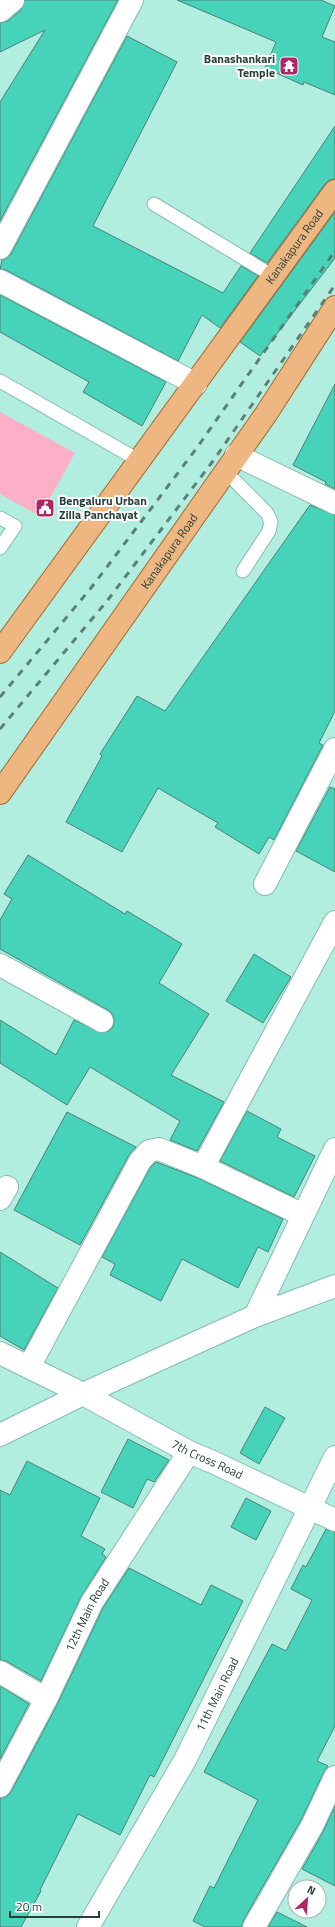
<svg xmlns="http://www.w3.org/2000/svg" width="335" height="1927" font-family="'Titillium Web',sans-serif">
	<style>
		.green { fill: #fdafc8 }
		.building { fill: #46d3ba; stroke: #4a8376 }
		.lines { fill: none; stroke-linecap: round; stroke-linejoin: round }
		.service-casing { stroke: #84beb0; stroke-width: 15 }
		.minor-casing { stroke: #84beb0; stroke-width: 24 }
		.primary-casing { stroke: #a16c31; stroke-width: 24 }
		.service { stroke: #fff; stroke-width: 13 }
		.minor { stroke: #fff; stroke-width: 22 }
		.primary { stroke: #eeb681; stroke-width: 22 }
		.rail { stroke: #5b8177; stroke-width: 3; stroke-dasharray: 7 7; stroke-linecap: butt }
		.labels { text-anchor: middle; stroke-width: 4; stroke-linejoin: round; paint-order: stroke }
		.poi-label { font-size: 12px; font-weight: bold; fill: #273f39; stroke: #fff; text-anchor: end }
		.street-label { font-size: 12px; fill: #273f39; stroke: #fff }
	</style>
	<rect width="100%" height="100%" fill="#b2eedf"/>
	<path class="green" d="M 0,412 L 75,453 L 40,516 L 0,494 Z"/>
	<g class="building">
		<path d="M 25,0 L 118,0 L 0,221 L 0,102 L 45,30 L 0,52 L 0,23 L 8,21 L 21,10 Z"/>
		<path d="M 177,0 L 321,0 L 335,6 L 322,37 L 335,42 L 335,95 L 304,82 L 303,85 L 265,68 L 276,42 Z"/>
		<path d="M 127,36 L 177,62 L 93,226 L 223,293 L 241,266 L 258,276 L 220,328 L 202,315 L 178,361 L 6,270 L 0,269 L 2,260 L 7,258 L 11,254 Z"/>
		<path d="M 335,126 L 335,179 L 330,180 L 325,184 L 267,263 L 250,253 Z"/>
		<path d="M 335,212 L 335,258 L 260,356 L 240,342 Z"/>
		<path d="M 0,295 L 166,382 L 142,426 L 83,392 L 89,382 L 0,332 Z"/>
		<path d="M 335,384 L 335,489 L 325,484 L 326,482 L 293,465 Z"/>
		<path d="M 310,505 L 335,515 L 335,711 L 319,743 L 323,745 L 274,840 L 269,837 L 259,854 L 215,827 L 218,823 L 158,788 L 122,852 L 66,822 L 102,756 L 100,754 L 137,696 L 165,711 Z"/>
		<path d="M 330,787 L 335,789 L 335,872 L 296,851 Z"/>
		<path d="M 28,855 L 125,914 L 127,911 L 182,944 L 159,983 L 209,1014 L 171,1075 L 224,1102 L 197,1151 L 170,1140 L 180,1121 L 90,1067 L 67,1105 L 0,1063 L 0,1020 L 56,1055 L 74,1020 L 102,1033 L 109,1031 L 113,1027 L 114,1021 L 113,1015 L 108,1010 L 0,949 L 0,920 L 12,899 L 4,894 Z"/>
		<path d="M 254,954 L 291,977 L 263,1023 L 226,1001 Z"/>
		<path d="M 247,1111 L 281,1129 L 277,1137 L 315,1156 L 294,1197 L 220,1161 Z"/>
		<path d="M 67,1112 L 136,1147 L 129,1155 L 80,1245 L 14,1210 Z"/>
		<path d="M 156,1162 L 198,1178 L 283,1219 L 268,1252 L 258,1247 L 238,1288 L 182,1259 L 161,1301 L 110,1275 L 115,1264 L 102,1257 L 150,1168 Z"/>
		<path d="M 0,1252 L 58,1288 L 24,1350 L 0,1336 Z"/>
		<path d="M 265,1407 L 285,1418 L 259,1464 L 240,1453 Z"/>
		<path d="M 128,1439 L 169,1460 L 154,1482 L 147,1479 L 133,1508 L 101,1492 Z"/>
		<path d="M 27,1461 L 100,1498 L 81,1536 L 105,1549 L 102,1554 L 106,1557 L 81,1597 L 41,1681 L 6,1661 L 0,1660 L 0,1490 L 10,1495 Z"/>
		<path d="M 246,1498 L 271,1511 L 256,1540 L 231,1527 Z"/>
		<path d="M 326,1529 L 335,1532 L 335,1726 L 317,1761 L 328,1766 L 324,1772 L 301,1820 L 243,1921 L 242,1927 L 205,1927 L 193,1921 L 210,1886 L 214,1888 L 258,1800 L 204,1772 L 272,1644 L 286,1651 L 312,1600 L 291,1589 L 303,1565 L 306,1567 Z"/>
		<path d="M 129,1568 L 201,1605 L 211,1585 L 243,1601 L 154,1777 L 150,1775 L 120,1835 L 78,1814 L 40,1890 L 41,1891 L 21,1927 L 0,1927 L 0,1798 L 6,1797 L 11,1792 L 57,1705 L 103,1608 Z"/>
		<path d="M 0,1686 L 29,1704 L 0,1759 Z"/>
		<path d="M 335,1806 L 335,1886 L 302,1869 L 323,1832 Z"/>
		<path d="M 277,1912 L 307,1927 L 268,1927 Z"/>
	</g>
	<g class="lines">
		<defs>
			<g id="service">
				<path d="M 154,204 L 273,276"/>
				<path d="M 0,381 L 140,461"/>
				<path d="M 225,471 L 267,513 L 271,522 L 269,531 L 243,571"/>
				<path d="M 0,518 L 15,526 L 0,548"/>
			</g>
			<g id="minor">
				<path d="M 0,11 L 13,0"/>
				<path d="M 0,248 L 132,0"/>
				<path d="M 0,281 L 196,384"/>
				<path d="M 236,455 L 335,503"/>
				<path d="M 265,884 L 335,749"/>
				<path d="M 0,965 L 102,1021"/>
				<path d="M 203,1167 L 335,922"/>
				<path d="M 0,1199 L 7,1187"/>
				<path d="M 255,1316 L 335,1149"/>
				<path id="s1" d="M 0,1353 L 83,1394 L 189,1452 L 215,1463 L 335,1520"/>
				<path d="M 29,1367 L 140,1161 L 149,1151 L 159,1149 L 203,1167 L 303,1215"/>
				<path d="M 0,1435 L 83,1394 L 255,1316 L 335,1286"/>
				<path d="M 0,1672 L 46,1699"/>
				<path id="s2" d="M 0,1786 L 46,1699 L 92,1602 L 189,1452"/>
				<path id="s3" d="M 88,1927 L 185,1760 L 335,1457"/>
				<path d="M 254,1927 L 312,1826 L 335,1777"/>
			</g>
			<g id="primary">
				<path id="s4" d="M 0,652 L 335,191"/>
				<path id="s5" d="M 0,793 L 266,414 L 335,307"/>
			</g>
		</defs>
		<use href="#service" class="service-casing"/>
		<use href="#minor" class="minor-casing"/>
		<use href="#primary" class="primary-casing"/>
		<use href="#service" class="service"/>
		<use href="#minor" class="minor"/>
		<use href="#primary" class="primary"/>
		<g class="rail">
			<path d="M 0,697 L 91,588 L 196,449 L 335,251"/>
			<path d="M 0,729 L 107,601 L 213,461 L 335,285"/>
		</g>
	</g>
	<defs>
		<symbol id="temple-square" viewBox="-11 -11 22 22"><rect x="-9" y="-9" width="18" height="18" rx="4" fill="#af2565" stroke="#fff"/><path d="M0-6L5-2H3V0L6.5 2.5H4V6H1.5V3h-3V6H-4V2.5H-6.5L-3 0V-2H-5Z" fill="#fff"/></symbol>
		<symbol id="civic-square" viewBox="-11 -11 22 22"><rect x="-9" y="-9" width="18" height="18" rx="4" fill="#af2565" stroke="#fff"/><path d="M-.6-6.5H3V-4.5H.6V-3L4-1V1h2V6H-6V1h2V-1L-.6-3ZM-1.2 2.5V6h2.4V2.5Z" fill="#fff"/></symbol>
	</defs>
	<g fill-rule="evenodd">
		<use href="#temple-square" x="278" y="55" width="22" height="22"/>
		<use href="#civic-square" x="34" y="497" width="22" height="22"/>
	</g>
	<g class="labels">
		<g class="poi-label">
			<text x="275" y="63">Banashankari<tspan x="275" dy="14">Temple</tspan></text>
			<text x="59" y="505" text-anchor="start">Bengaluru Urban<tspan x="59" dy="14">Zilla Panchayat</tspan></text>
		</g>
		<g class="street-label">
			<text dy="4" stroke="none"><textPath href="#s4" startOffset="501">Kanakapura Road</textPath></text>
			<text dy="4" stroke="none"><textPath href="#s5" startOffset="295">Kanakapura Road</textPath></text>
			<text dy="4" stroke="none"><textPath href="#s1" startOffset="233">7th Cross Road</textPath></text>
			<text dy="4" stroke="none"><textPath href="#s2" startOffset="192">12th Main Road</textPath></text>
			<text dy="4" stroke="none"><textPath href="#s3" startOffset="266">11th Main Road</textPath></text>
		</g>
	</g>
	<g transform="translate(307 1899) rotate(26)"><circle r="19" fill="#ffffff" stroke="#a9b2b0"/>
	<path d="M0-3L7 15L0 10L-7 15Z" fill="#af2565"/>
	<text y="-6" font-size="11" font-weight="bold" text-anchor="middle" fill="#273f39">N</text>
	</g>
	<path d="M10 1911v6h89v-6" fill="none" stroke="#273f39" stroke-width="2"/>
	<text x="16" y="1911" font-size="12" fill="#273f39" stroke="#ffffff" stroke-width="3" paint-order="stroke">20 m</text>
</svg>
